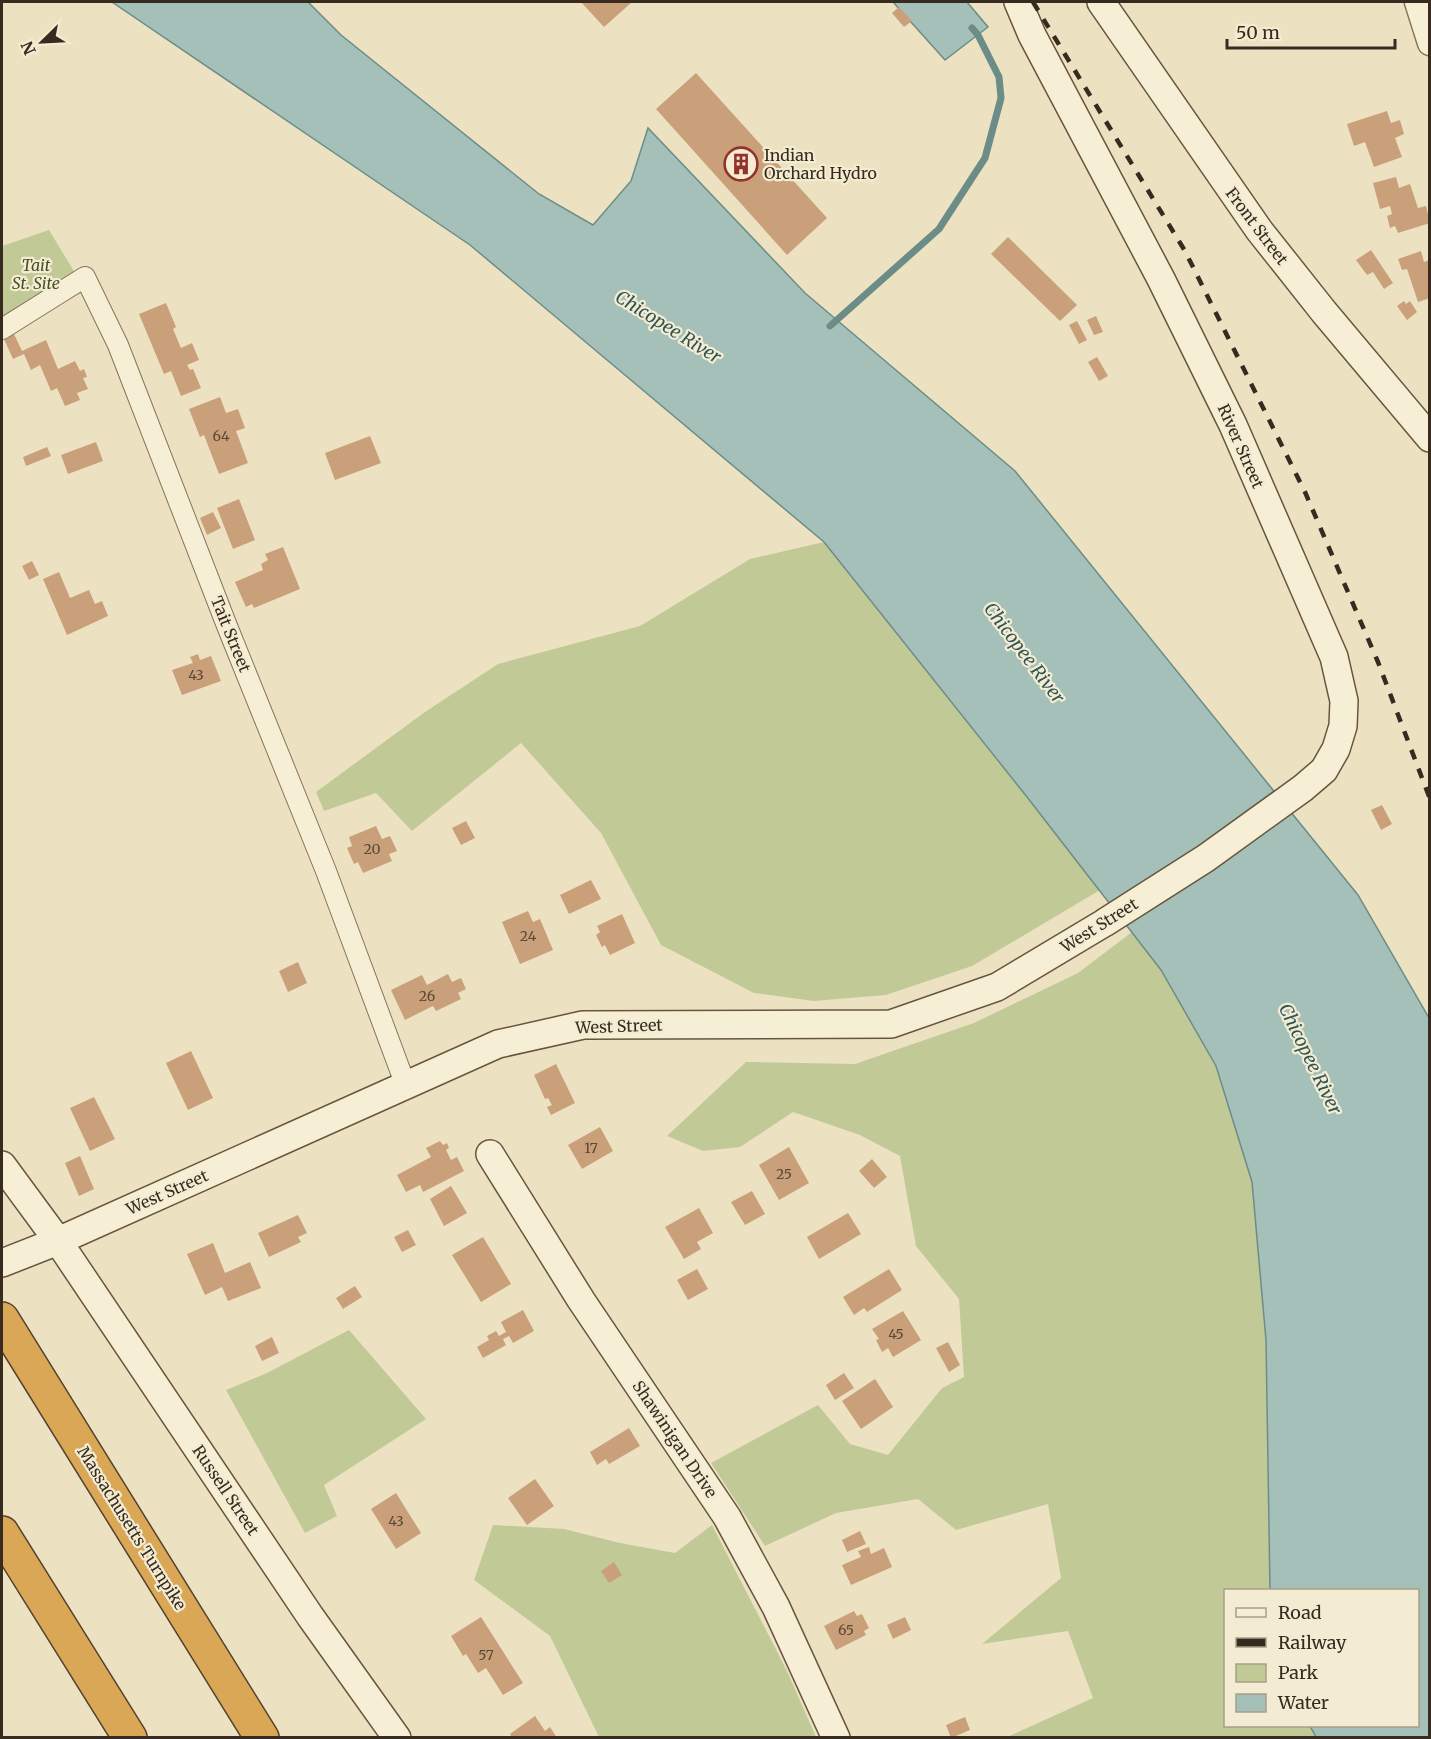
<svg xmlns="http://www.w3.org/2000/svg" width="1431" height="1739" font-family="Merriweather,serif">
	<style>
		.green { fill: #c1ca97 }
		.water { fill: #a5bfb9; stroke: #6c8d87; stroke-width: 1.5 }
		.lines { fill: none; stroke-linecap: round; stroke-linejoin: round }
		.stream { stroke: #6c8d87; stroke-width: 7 }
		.building { fill: #c9a07a }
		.minor-casing { stroke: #86745a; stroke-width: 22 }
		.tertiary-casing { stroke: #86745a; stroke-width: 27 }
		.secondary-casing { stroke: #67553d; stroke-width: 30 }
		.motorway-casing { stroke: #53422e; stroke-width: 36 }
		.minor { stroke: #f7efd5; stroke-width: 20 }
		.tertiary { stroke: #f7efd5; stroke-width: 24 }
		.secondary { stroke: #f7efd5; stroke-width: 27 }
		.motorway { stroke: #d9a756; stroke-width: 33 }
		.rail { stroke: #362b1e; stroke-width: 4.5; stroke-dasharray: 10 10; stroke-linecap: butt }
		.labels { text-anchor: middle; stroke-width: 4.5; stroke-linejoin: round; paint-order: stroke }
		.number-label { font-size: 14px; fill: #5b4835 }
		.poi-label { font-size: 16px; fill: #362b1e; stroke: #f4ecd2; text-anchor: start }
		.street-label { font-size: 16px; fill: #362b1e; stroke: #f4ecd2 }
		.park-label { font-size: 16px; font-style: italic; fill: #445225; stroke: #f4ecd2 }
		.water-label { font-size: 18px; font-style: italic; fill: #2e5555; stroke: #f4ecd2 }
	</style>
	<rect width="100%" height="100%" fill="#ece2c2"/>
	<g class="green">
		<path d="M 49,230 L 86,291 L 2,327 L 2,246 Z"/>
		<path d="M 824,542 L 1100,890 L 972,966 L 886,995 L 814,1001 L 754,993 L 661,945 L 601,833 L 521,743 L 412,831 L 376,793 L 324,811 L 316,792 L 425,712 L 498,664 L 640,626 L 750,559 Z"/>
		<path d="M 1132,932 L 1161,970 L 1216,1066 L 1252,1182 L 1266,1340 L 1270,1590 L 1226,1590 L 1226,1726 L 1310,1726 L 1316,1737 L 1007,1737 L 1093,1698 L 1068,1631 L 982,1644 L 1061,1578 L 1048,1504 L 956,1530 L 918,1499 L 836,1513 L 765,1546 L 711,1463 L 818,1405 L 850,1444 L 888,1455 L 942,1388 L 964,1377 L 959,1299 L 916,1246 L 900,1156 L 860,1135 L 793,1112 L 740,1147 L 703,1151 L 667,1136 L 746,1062 L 855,1064 L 974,1023 L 1078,973 Z"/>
		<path d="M 349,1330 L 426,1419 L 324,1485 L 337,1516 L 305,1533 L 226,1390 L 267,1373 Z"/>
		<path d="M 493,1525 L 564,1529 L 620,1543 L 675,1553 L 712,1525 L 787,1671 L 816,1737 L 599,1737 L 550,1636 L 474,1580 Z"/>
	</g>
	<g class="water">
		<path d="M 112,2 L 308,2 L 341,35 L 539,194 L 593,225 L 631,181 L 648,128 L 805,293 L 1015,471 L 1358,895 L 1429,1018 L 1429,1737 L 1316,1737 L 1310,1726 L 1418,1726 L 1418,1590 L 1270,1590 L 1266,1340 L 1252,1182 L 1216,1066 L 1161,970 L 1027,797 L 824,542 L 470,245 Z"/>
		<path d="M 893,2 L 967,2 L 988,27 L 945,60 Z"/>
	</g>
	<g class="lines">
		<path class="stream" d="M 830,326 L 939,229 L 985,158 L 1001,98 L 999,77 L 978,35 L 972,28"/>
	</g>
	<g class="building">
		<path d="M 581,2 L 632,2 L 604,27 Z"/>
		<path d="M 899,7 L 912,21 L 904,27 L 892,13 Z"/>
		<path d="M 696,73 L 827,218 L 787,255 L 656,109 Z"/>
		<path d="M 1387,111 L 1391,123 L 1400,120 L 1404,134 L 1395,138 L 1402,157 L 1374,167 L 1365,142 L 1354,146 L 1347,124 Z"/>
		<path d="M 1396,177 L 1399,188 L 1410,184 L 1418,208 L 1426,206 L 1430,223 L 1398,233 L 1395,226 L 1390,228 L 1387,216 L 1392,214 L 1390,206 L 1380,209 L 1373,183 Z"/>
		<path d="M 1008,237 L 1077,305 L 1060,321 L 991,254 Z"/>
		<path d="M 1371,250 L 1393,283 L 1384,289 L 1373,272 L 1367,275 L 1356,260 Z"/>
		<path d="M 1421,251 L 1424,262 L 1430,260 L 1430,298 L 1418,302 L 1407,269 L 1402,270 L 1398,259 Z"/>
		<path d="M 1404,301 L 1406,304 L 1410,301 L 1417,312 L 1407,320 L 1397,306 Z"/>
		<path d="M 166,303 L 176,327 L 173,329 L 181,348 L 192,343 L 199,360 L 187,365 L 190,370 L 193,369 L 201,388 L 181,396 L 171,371 L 164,374 L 139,314 Z"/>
		<path d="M 1096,316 L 1103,332 L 1094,335 L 1087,320 Z"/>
		<path d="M 1077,321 L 1087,340 L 1079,344 L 1069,325 Z"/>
		<path d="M 14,334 L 22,351 L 46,340 L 58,369 L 75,361 L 80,371 L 84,369 L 87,377 L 83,378 L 88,389 L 77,393 L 80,400 L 65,406 L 57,388 L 51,391 L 40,365 L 31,370 L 24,354 L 13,359 L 4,339 Z"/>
		<path d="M 1097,357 L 1108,376 L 1099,381 L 1088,362 Z"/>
		<path d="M 220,397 L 226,413 L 238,409 L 245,428 L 236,431 L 248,463 L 219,474 L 204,435 L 200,437 L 189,409 Z"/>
		<path d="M 370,436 L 381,463 L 335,480 L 325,453 Z"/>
		<path d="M 96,442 L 103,461 L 68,474 L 61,455 Z"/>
		<path d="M 47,447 L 51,456 L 26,466 L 23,457 Z"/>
		<path d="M 239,499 L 255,540 L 233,549 L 217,508 Z"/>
		<path d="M 213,512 L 221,528 L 207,535 L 200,518 Z"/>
		<path d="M 283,547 L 300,589 L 254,608 L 252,604 L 246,607 L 235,582 L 263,570 L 261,564 L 268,560 L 265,554 Z"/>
		<path d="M 32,561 L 39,575 L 29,580 L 22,566 Z"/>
		<path d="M 59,572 L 70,598 L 89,590 L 95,604 L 102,601 L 108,616 L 67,635 L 43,579 Z"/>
		<path d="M 198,654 L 200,660 L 211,656 L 221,681 L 182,695 L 172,670 L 193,663 L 190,657 Z"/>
		<path d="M 1382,805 L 1392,824 L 1381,830 L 1371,810 Z"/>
		<path d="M 466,821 L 475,838 L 461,845 L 452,828 Z"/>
		<path d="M 376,826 L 382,839 L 390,836 L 397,851 L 389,854 L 392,861 L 363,873 L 358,862 L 354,864 L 347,848 L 352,846 L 349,837 Z"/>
		<path d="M 591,880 L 601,899 L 569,914 L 560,895 Z"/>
		<path d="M 528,911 L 533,922 L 540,919 L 553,950 L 520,964 L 502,922 Z"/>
		<path d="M 622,914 L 635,943 L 610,955 L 605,945 L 602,947 L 596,935 L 600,932 L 597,926 Z"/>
		<path d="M 298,962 L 307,983 L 288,992 L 279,971 Z"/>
		<path d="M 448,974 L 452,982 L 461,978 L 466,989 L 458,993 L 461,999 L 436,1011 L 433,1006 L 405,1020 L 391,990 L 422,975 L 427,985 Z"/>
		<path d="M 191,1051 L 213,1098 L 188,1110 L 166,1063 Z"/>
		<path d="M 556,1064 L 575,1103 L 551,1115 L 547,1107 L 552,1105 L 548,1098 L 545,1099 L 534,1075 Z"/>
		<path d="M 94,1097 L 115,1139 L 90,1151 L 70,1108 Z"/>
		<path d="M 600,1127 L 613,1151 L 582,1169 L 568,1145 Z"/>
		<path d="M 440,1141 L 443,1145 L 447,1143 L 449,1148 L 446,1150 L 451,1160 L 457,1157 L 464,1171 L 423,1192 L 420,1185 L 406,1192 L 397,1175 L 431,1157 L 426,1148 Z"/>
		<path d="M 789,1147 L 809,1183 L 779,1200 L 759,1165 Z"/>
		<path d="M 80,1156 L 94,1189 L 79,1196 L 65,1163 Z"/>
		<path d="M 872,1159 L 887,1177 L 874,1188 L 859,1171 Z"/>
		<path d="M 451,1186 L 467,1213 L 444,1226 L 430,1199 Z"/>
		<path d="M 752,1191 L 765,1214 L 745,1225 L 731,1202 Z"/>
		<path d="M 699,1208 L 713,1233 L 697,1242 L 701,1249 L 684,1259 L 665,1227 Z"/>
		<path d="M 848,1213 L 861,1234 L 819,1259 L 807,1237 Z"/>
		<path d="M 298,1215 L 307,1233 L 298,1237 L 301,1242 L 269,1257 L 258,1233 Z"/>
		<path d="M 408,1230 L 416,1245 L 402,1252 L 394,1237 Z"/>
		<path d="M 483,1237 L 511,1284 L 481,1302 L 452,1255 Z"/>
		<path d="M 213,1243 L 225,1273 L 250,1262 L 261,1288 L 228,1301 L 222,1287 L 205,1295 L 187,1254 Z"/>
		<path d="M 697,1269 L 708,1289 L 688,1300 L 677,1280 Z"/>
		<path d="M 889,1269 L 902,1290 L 867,1312 L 864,1308 L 854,1315 L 843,1297 Z"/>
		<path d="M 355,1286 L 362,1297 L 343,1309 L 336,1298 Z"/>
		<path d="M 523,1310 L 534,1331 L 513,1343 L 509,1336 L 503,1339 L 506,1345 L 483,1358 L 477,1347 L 489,1340 L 487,1336 L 496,1331 L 499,1336 L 506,1332 L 501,1322 Z"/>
		<path d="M 903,1311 L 921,1340 L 893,1357 L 888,1348 L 882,1352 L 876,1340 L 879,1339 L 872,1329 Z"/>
		<path d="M 272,1337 L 279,1353 L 262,1361 L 255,1346 Z"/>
		<path d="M 948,1342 L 960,1365 L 949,1372 L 936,1348 Z"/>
		<path d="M 844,1373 L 854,1388 L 835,1400 L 826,1385 Z"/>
		<path d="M 875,1379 L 893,1407 L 861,1429 L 842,1401 Z"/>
		<path d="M 629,1428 L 640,1446 L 609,1464 L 606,1459 L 597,1465 L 590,1452 Z"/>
		<path d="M 535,1479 L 554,1506 L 527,1525 L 508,1498 Z"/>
		<path d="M 396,1493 L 421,1533 L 396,1549 L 371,1509 Z"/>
		<path d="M 860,1531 L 866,1544 L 847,1552 L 842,1540 Z"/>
		<path d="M 869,1547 L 871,1554 L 884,1548 L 892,1567 L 851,1585 L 842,1565 L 861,1557 L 858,1551 Z"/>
		<path d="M 614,1562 L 622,1575 L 609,1583 L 601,1571 Z"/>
		<path d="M 854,1611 L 857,1616 L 862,1614 L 869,1628 L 864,1631 L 866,1635 L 836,1650 L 824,1626 Z"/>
		<path d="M 481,1617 L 523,1683 L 503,1695 L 486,1668 L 478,1673 L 466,1654 L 463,1656 L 451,1636 Z"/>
		<path d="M 905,1617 L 911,1630 L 893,1639 L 887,1625 Z"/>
		<path d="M 535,1716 L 545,1731 L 550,1727 L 557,1738 L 512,1738 L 510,1734 Z"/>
		<path d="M 965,1717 L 970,1730 L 951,1738 L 946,1725 Z"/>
	</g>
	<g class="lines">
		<defs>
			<path id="minor" d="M 2,329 L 85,277 L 118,345 L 227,626 L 326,871 L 406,1086"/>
			<path id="tertiary" d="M 1417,2 L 1430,43"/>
			<g id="secondary">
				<path d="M 1101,2 L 1259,230 L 1324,312 L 1430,438"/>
				<path d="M 490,1154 L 581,1300 L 727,1517 L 776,1607 L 836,1738"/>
				<path d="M 2,1165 L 58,1241 L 310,1616 L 397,1738"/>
				<path d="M 2,1263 L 58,1241 L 498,1044 L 583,1025 L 891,1024 L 997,987 L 1104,923 L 1206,858 L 1303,788 L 1324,770 L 1336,749 L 1343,726 L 1344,701 L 1334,657 L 1233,425 L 1161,279 L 1032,35 L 1018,2"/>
			</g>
			<g id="motorway">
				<path d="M 2,1319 L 262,1738"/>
				<path d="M 2,1533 L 130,1738"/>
			</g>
		</defs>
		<use href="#minor" class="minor-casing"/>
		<use href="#tertiary" class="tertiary-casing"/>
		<use href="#secondary" class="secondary-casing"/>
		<use href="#motorway" class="motorway-casing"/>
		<use href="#minor" class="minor"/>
		<use href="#tertiary" class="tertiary"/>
		<use href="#secondary" class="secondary"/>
		<use href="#motorway" class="motorway"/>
		<path class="rail" d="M 1033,2 L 1185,251 L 1305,492 L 1378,662 L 1430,799"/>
	</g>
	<defs>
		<symbol id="building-ring" viewBox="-11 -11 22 22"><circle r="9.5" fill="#f4ecd2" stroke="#93322c" stroke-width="1.5"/><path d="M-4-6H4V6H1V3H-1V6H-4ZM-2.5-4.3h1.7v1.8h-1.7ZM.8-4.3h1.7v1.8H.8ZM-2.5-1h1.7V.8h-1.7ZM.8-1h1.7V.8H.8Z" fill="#93322c"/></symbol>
	</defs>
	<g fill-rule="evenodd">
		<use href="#building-ring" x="722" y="145" width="38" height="38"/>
	</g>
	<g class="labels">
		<g class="number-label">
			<text x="221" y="441">64</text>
			<text x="196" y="680">43</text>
			<text x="372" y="854">20</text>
			<text x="528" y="941">24</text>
			<text x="427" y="1001">26</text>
			<text x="591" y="1153">17</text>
			<text x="784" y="1179">25</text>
			<text x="896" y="1339">45</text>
			<text x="396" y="1526">43</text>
			<text x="846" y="1635">65</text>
			<text x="486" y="1660">57</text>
		</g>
		<g class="poi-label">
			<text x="764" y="161">Indian<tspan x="764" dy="18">Orchard Hydro</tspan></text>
		</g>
		<g class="street-label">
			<text transform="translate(1257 226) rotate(53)" y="6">Front Street</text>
			<text transform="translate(1241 446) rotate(66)" y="6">River Street</text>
			<text transform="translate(231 634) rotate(68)" y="6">Tait Street</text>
			<text transform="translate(1099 925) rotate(-32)" y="6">West Street</text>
			<text transform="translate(619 1026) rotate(-2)" y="6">West Street</text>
			<text transform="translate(167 1192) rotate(-24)" y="6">West Street</text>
			<text transform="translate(675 1439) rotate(56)" y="6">Shawinigan Drive</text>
			<text transform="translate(226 1490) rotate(56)" y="6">Russell Street</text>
			<text transform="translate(132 1528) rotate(58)" y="6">Massachusetts Turnpike</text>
		</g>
		<g class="park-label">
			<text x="36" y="271">Tait<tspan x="36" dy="18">St. Site</tspan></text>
		</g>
		<g class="water-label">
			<text transform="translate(668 327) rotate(32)" y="6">Chicopee River</text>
			<text transform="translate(1024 653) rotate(53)" y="6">Chicopee River</text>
			<text transform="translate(1310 1059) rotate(64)" y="6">Chicopee River</text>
		</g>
	</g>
	<rect width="1431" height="1739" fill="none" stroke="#362b1e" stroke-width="6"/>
	<rect x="1224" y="1589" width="195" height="138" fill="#f4ecd2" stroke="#a89f8a" stroke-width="1.5"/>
	<rect x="1236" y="1608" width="30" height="9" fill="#f7efd5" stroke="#a89f8a" stroke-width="1.5"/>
	<text x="1278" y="1619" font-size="18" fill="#362b1e">Road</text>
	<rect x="1236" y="1638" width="30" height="9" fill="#362b1e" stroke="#a89f8a" stroke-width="1.5"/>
	<text x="1278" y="1649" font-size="18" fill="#362b1e">Railway</text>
	<rect x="1236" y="1664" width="30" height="18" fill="#c1ca97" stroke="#a89f8a" stroke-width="1.5"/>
	<text x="1278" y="1679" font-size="18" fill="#362b1e">Park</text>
	<rect x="1236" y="1694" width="30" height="18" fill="#a5bfb9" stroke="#a89f8a" stroke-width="1.5"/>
	<text x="1278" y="1709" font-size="18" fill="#362b1e">Water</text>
	<g transform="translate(42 42) rotate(246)" stroke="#f4ecd2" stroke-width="4.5" paint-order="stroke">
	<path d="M0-4.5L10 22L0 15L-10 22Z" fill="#362b1e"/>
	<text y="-9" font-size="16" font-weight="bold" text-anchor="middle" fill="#362b1e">N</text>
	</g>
	<path d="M1227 39v9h168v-9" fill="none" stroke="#362b1e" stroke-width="3"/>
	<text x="1236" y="39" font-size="18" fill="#362b1e" stroke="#f4ecd2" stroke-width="4.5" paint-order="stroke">50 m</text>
</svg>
